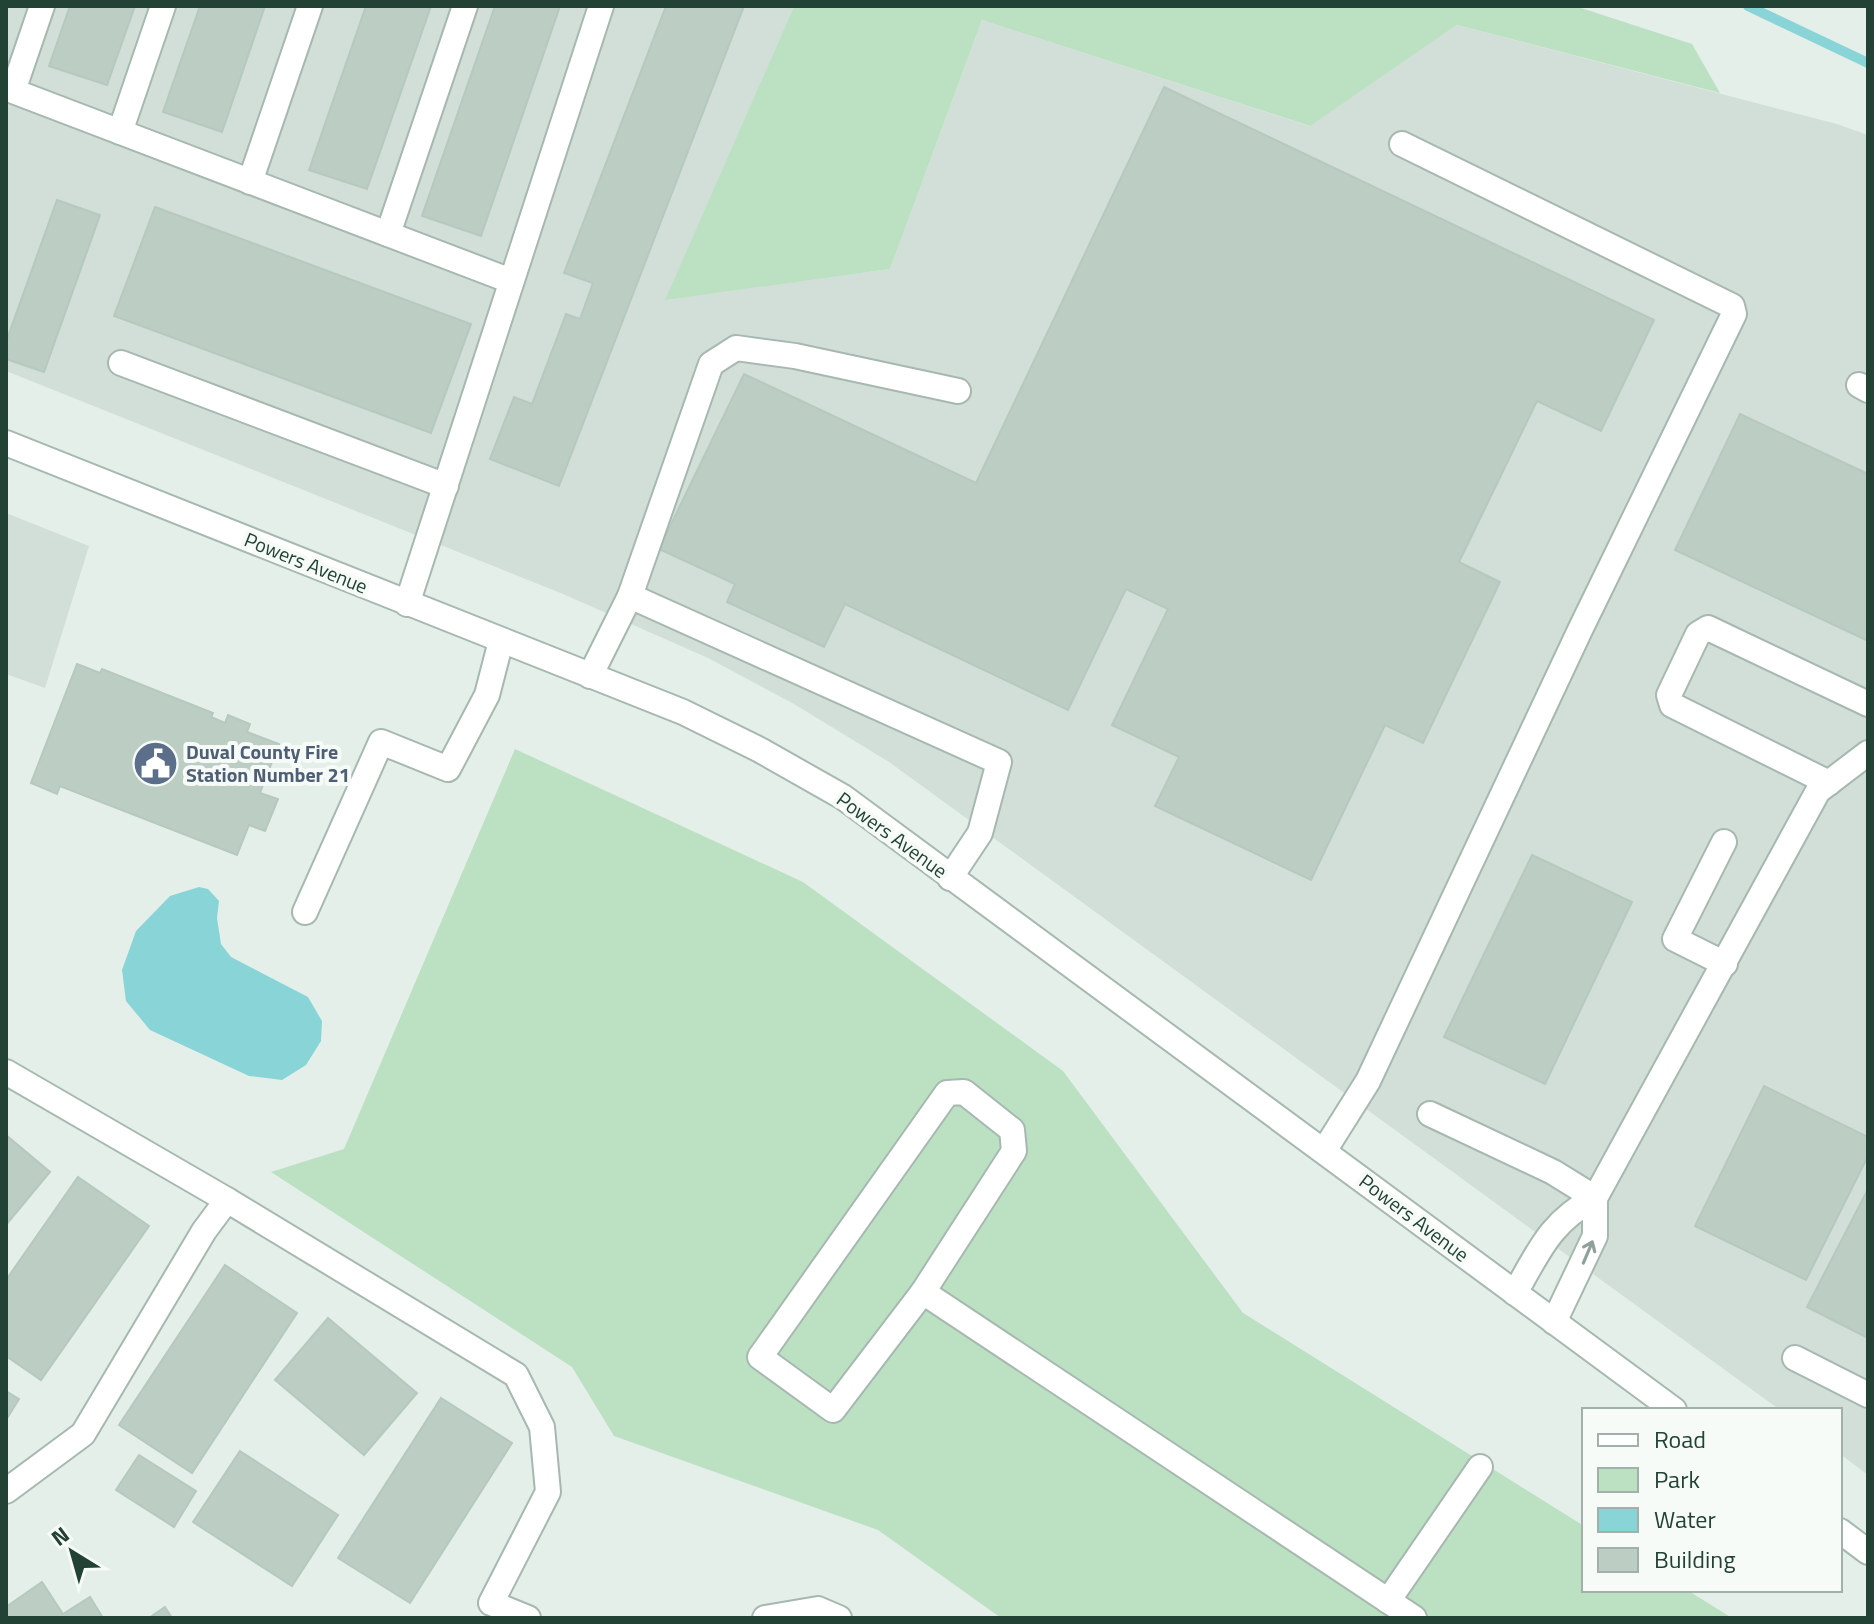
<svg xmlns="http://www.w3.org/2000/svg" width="1874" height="1624" font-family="'Titillium Web',sans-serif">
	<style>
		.built { fill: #d2dfd8 }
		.green { fill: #bce1c2 }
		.water { fill: #89d4d7 }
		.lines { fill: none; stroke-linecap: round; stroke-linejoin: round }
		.stream { stroke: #89d4d7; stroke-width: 10 }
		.building { fill: #bccdc4; stroke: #b6c9bf; stroke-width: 2 }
		.minor-casing { stroke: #a6b8b0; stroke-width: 28 }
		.minor { stroke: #fff; stroke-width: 24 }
		.oneway { stroke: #90a09a }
		.labels { text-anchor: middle; stroke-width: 8; stroke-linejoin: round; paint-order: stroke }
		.street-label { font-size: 20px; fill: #224236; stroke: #f6fbf7 }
		.service-label { font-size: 20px; font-weight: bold; fill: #4e5e75; stroke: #f6fbf7; text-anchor: start }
	</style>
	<rect width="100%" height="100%" fill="#e4efe9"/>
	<g class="built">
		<path d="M 6,6 L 794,6 L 666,299 L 890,269 L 982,20 L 1309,126 L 1457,25 L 1837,124 L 1868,135 L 1868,1475 L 1840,1454 L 1840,1410 L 1780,1410 L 889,762 L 794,704 L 708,658 L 563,594 L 6,371 Z"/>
		<path d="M 6,513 L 89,546 L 45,688 L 6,674 Z"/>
	</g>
	<g class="green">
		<path d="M 794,6 L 1575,6 L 1692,44 L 1720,93 L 1457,25 L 1310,126 L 982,20 L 890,269 L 665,300 Z"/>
		<path d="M 515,749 L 803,882 L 1063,1071 L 1243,1313 L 1584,1526 L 1584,1590 L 1687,1590 L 1732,1618 L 1001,1618 L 878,1530 L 614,1436 L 572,1367 L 271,1172 L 344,1149 Z"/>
	</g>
	<path class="water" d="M 199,887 L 208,889 L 219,901 L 217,918 L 221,944 L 231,957 L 308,997 L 322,1021 L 321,1041 L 306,1065 L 282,1080 L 249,1076 L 150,1030 L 126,1001 L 122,970 L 136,931 L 170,896 Z"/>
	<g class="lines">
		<path class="stream" d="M 1748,6 L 1868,63"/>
	</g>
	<g class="building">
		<path d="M 70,6 L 135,6 L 107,85 L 49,66 Z"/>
		<path d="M 200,6 L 265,6 L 222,132 L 163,112 Z"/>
		<path d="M 366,6 L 431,6 L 367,189 L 309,170 Z"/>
		<path d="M 495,6 L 560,6 L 481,236 L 422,216 Z"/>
		<path d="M 666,6 L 744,6 L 559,486 L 490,459 L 514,397 L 532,404 L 566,314 L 580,319 L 593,283 L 564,273 Z"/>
		<path d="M 1164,87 L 1654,320 L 1601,431 L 1537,401 L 1459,562 L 1500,582 L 1423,743 L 1385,725 L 1311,880 L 1155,806 L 1179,757 L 1112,725 L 1168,609 L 1126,589 L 1068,710 L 845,604 L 824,647 L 727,602 L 735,584 L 659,549 L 744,374 L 976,483 Z"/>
		<path d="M 57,200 L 100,215 L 44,372 L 6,359 L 6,342 Z"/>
		<path d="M 155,207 L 471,324 L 431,433 L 114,316 Z"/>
		<path d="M 1740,414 L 1868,474 L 1868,641 L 1675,550 Z"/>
		<path d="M 77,664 L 100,673 L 102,669 L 213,713 L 211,717 L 225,723 L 228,715 L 250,724 L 247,732 L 279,744 L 260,793 L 278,799 L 265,831 L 249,825 L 237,855 L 60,786 L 57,794 L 31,783 Z"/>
		<path d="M 1532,855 L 1632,902 L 1545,1084 L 1444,1037 Z"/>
		<path d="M 1764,1086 L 1868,1137 L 1868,1156 L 1806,1280 L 1695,1226 Z"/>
		<path d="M 6,1135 L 50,1172 L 6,1225 Z"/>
		<path d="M 78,1177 L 149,1226 L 41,1380 L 6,1356 L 6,1280 Z"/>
		<path d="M 1868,1189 L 1868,1338 L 1807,1307 Z"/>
		<path d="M 225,1265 L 297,1313 L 192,1473 L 119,1425 Z"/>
		<path d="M 328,1318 L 417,1393 L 364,1455 L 275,1380 Z"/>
		<path d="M 6,1391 L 19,1399 L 6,1420 Z"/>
		<path d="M 441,1398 L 512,1443 L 410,1603 L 338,1558 Z"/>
		<path d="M 240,1451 L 338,1515 L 292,1586 L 193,1522 Z"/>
		<path d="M 139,1455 L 196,1491 L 174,1527 L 116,1490 Z"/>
		<path d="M 42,1582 L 63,1614 L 90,1597 L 103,1618 L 6,1618 L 6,1607 Z"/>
		<path d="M 165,1607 L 172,1618 L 149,1618 Z"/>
	</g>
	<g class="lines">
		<defs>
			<g id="minor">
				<path d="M 42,6 L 13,91 L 511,281"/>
				<path d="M 120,132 L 163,6"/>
				<path d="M 250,182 L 310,6"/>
				<path d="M 388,234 L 465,6"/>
				<path d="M 121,363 L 446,486"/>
				<path d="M 1859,385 L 1868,390"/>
				<path d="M 6,443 L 683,712 L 760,750 L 843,797 L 1674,1410"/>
				<path d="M 630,596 L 999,762 L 980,833 L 950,878"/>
				<path d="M 407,604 L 601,6"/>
				<path d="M 590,676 L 630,596 L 711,364 L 736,348 L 795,356 L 958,391"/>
				<path d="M 1829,783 L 1672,705 L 1669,695 L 1698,634 L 1708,628 L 1868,704"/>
				<path d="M 1724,842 L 1675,939 L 1725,964"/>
				<path d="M 305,912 L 381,742 L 448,769 L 487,695 L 501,641"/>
				<path d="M 6,1072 L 227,1200"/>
				<path d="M 964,1092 L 1012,1130 L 1014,1151 L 923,1292 L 833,1410 L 760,1357 L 947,1093 Z"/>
				<path d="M 1430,1114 L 1553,1172 L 1595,1198 L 1818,791 L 1868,753"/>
				<path d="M 1324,1151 L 1368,1081 L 1580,630 L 1734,314 L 1732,306 L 1402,144"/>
				<path d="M 923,1292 L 1414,1618"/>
				<path d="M 1515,1293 C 1539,1251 1550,1222 1595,1198 L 1595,1236 L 1554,1322"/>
				<path d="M 1795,1358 L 1868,1395"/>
				<path d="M 6,1491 L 83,1434 L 204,1231 L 227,1200 L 516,1375 L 542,1427 L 548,1492 L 491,1603 L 528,1618"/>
				<path d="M 1840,1531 L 1868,1552"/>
				<path d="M 1388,1601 L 1480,1467"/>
				<path d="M 765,1618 L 818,1609 L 839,1618"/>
			</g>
		</defs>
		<use href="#minor" class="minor-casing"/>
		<use href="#minor" class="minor"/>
	</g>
	<defs><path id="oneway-shaft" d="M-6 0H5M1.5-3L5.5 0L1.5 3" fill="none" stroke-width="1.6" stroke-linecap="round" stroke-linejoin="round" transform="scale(2)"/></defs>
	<use class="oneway" href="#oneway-shaft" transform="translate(1588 1252) rotate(-67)"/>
	<defs>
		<symbol id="civic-disc" viewBox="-11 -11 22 22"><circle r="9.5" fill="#5c6f8a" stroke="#f6fbf7"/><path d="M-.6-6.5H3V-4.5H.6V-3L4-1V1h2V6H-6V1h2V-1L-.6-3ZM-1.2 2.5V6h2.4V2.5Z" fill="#fff"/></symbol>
	</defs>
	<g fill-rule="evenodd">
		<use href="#civic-disc" x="130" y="738" width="51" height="51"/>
	</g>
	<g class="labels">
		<g class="street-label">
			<text transform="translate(306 563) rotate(22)" y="7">Powers Avenue</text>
			<text transform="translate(892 835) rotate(36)" y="7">Powers Avenue</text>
			<text transform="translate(1414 1218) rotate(37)" y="7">Powers Avenue</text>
		</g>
		<g class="service-label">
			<text x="186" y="759">Duval County Fire<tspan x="186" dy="23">Station Number 21</tspan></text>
		</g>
	</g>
	<rect width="1874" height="1624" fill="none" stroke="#224236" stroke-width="16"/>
	<rect x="1582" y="1408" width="260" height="184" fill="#f6fbf7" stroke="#a1b1aa" stroke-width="2"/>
	<rect x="1598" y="1434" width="40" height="12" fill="#ffffff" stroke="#a1b1aa" stroke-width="2"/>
	<text x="1654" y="1448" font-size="24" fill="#224236">Road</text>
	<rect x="1598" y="1468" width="40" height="24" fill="#bce1c2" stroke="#a1b1aa" stroke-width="2"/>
	<text x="1654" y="1488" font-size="24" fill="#224236">Park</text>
	<rect x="1598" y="1508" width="40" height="24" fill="#89d4d7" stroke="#a1b1aa" stroke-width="2"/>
	<text x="1654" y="1528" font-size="24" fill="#224236">Water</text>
	<rect x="1598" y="1548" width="40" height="24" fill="#bccdc4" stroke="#a1b1aa" stroke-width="2"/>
	<text x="1654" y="1568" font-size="24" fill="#224236">Building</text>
	<g transform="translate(72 1552) rotate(323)" stroke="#f6fbf7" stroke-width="6" paint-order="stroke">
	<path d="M0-6L14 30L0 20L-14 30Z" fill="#224236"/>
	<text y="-12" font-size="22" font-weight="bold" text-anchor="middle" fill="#224236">N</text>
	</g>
</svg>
